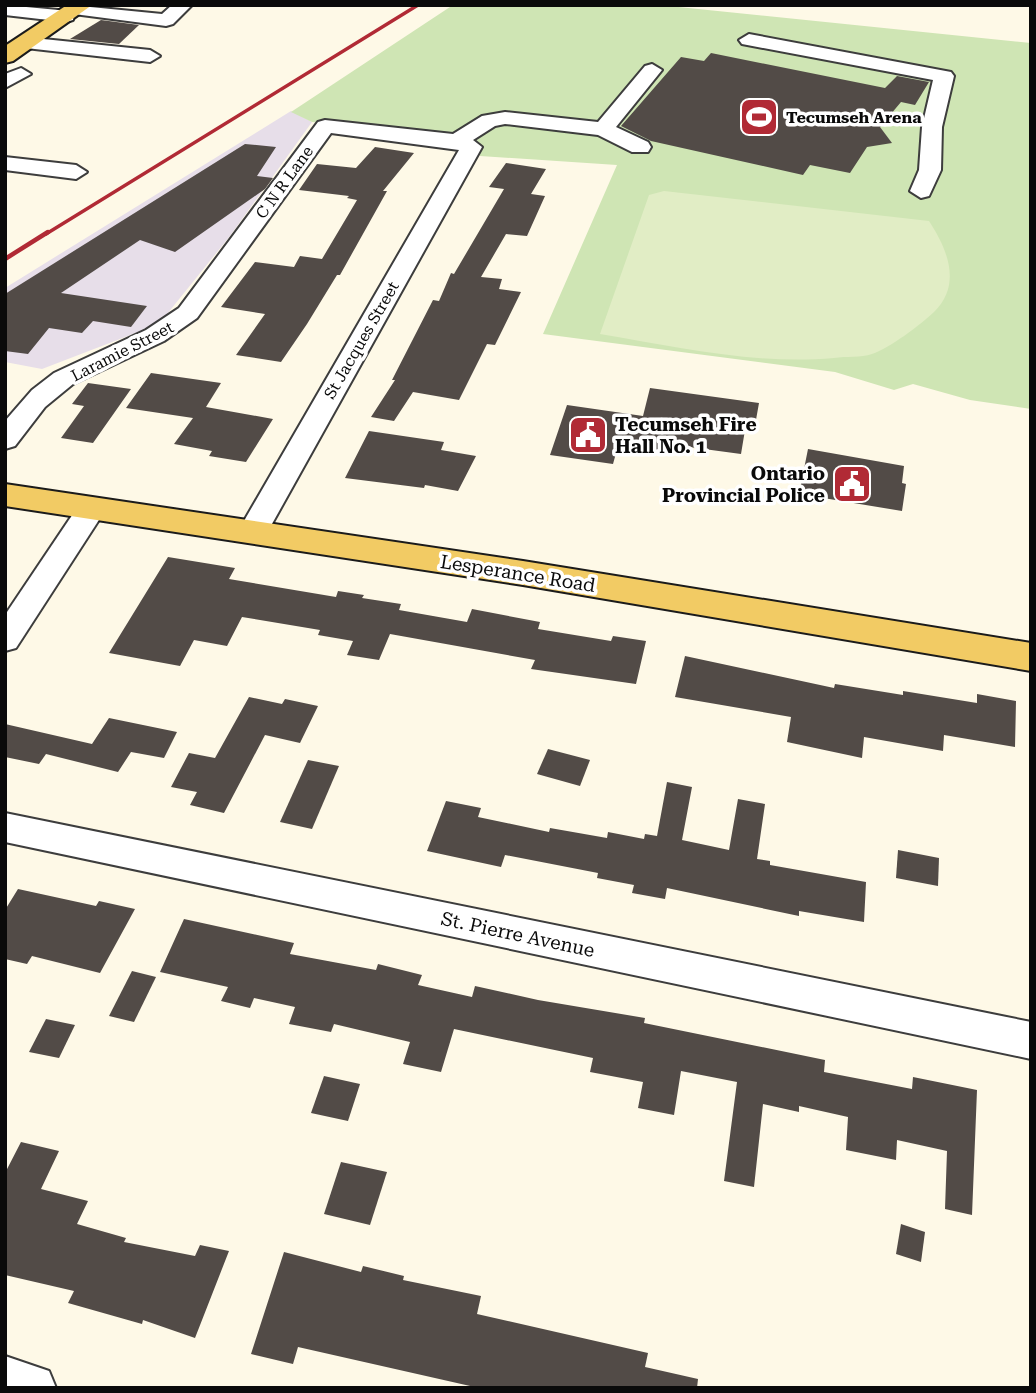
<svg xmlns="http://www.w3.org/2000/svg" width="1036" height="1393" font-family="'Roboto Serif',serif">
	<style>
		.industrial { fill: #e7dee9 }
		.green { fill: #cfe5b4 }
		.pitch { fill: #e1edc5 }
		.building { fill: #524b47 }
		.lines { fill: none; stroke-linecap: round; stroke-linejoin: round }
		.minor-casing { stroke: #3d3d3d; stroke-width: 4 }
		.major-casing { stroke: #1b1b1b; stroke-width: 4 }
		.minor { fill: #fff; fill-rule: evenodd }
		.major { fill: #f2cb64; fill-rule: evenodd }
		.rail-far1 { stroke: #b12a35; stroke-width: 3.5 }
		.rail { stroke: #b12a35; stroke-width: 4.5 }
		.labels { text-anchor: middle; stroke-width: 7; stroke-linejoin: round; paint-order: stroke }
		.far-poi-label { font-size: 16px; font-weight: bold; fill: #0a0a0a; stroke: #fff; text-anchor: start }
		.far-street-label { font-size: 16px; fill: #0a0a0a; stroke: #fff }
		.poi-label { font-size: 19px; font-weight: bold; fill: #0a0a0a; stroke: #fff; text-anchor: start }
		.street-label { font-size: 19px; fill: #0a0a0a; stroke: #fff }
	</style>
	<rect width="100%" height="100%" fill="#fef9e7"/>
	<path class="industrial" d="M 291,111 L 312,122 L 230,236 L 159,324 L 42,369 L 5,362 L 5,288 Z"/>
	<path class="green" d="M 453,5 L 659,5 L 1031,43 L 1031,409 L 970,400 L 913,384 L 894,390 L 835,372 L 543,334 L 617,165 L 480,156 L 472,137 L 312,122 L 291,112 Z"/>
	<path class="pitch" d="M 664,191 L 929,221 C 948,250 962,285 934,312 C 920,325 890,348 872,354 C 861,358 846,356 834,358 C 755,365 678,347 600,334 L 649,195 Z"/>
	<g class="building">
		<path d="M 101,20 L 139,25 L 119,44 L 70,39 Z"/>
		<path d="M 711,53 L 885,88 L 897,76 L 929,82 L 915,105 L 901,102 L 880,127 L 892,143 L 867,147 L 850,173 L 810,165 L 803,175 L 651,141 L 621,126 L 681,57 L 704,61 Z"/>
		<path d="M 245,144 L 276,147 L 257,176 L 273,178 L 265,189 L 175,252 L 140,240 L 61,293 L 147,306 L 131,327 L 93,321 L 82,333 L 49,328 L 28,354 L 5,351 L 5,294 Z"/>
		<path d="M 375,147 L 414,153 L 383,191 L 387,191 L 340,275 L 337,275 L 307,324 L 281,362 L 236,355 L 265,314 L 221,307 L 255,262 L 294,267 L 300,256 L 322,259 L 357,200 L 347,198 L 349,196 L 299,190 L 317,164 L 356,168 Z"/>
		<path d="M 506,163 L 546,169 L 531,194 L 545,196 L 527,236 L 506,234 L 481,277 L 502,279 L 499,289 L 521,292 L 495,345 L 487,344 L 459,400 L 413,392 L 394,421 L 371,417 L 395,380 L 392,380 L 433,300 L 439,301 L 451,273 L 454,274 L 504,189 L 489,187 Z"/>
		<path d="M 151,373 L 221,383 L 206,407 L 273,419 L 246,462 L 209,456 L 212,451 L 174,444 L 193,418 L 126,408 Z"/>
		<path d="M 88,383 L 131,389 L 93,443 L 61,438 L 84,406 L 72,404 Z"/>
		<path d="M 650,388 L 759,403 L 754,431 L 745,430 L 741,454 L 689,447 L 687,455 L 618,446 L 613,464 L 550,455 L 567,405 L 643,416 Z"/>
		<path d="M 369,431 L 444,442 L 441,450 L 476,456 L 458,491 L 425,485 L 424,488 L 345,478 Z"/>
		<path d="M 808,449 L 904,466 L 902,483 L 906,484 L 902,511 L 799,494 Z"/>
		<path d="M 168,557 L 235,568 L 229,579 L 336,597 L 338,591 L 364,595 L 362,598 L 401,604 L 399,610 L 467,622 L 472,609 L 540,622 L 538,629 L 611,641 L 613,636 L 646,641 L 636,684 L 531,669 L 535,660 L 390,634 L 379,660 L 347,655 L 353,641 L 318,635 L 320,630 L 242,617 L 227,646 L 194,640 L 180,666 L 109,653 Z"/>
		<path d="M 685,656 L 834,688 L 835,684 L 903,695 L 903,691 L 977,703 L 977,694 L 1016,701 L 1015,747 L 944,735 L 943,751 L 864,737 L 862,758 L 787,742 L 791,717 L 675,697 Z"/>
		<path d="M 249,697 L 282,704 L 285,699 L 318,706 L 300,743 L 265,735 L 224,813 L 190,805 L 197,792 L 171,787 L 189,753 L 215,758 Z"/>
		<path d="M 109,718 L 177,732 L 164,758 L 131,752 L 118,772 L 46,754 L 39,764 L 5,757 L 5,724 L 92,744 Z"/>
		<path d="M 548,749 L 590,760 L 580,786 L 537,774 Z"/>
		<path d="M 308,760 L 339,766 L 312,829 L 280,822 Z"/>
		<path d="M 667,782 L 692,787 L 682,840 L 729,850 L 738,799 L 765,804 L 757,859 L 770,861 L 770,865 L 866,882 L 864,922 L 799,911 L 799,916 L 667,888 L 665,899 L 632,893 L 634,885 L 597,878 L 598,873 L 505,855 L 501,867 L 427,851 L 446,801 L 481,808 L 478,817 L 549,832 L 550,828 L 607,838 L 608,832 L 644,839 L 645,834 L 657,836 Z"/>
		<path d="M 898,850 L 939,858 L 938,886 L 896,878 Z"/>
		<path d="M 18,889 L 96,906 L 99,901 L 135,909 L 100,973 L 32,956 L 27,964 L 5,959 L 5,910 Z"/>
		<path d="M 184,919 L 294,943 L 290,954 L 376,970 L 378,964 L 422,975 L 418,985 L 472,997 L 475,986 L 538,1000 L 645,1018 L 644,1023 L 825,1060 L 824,1072 L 912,1089 L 913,1077 L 977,1090 L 972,1215 L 945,1209 L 947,1151 L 897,1140 L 896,1160 L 846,1150 L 848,1117 L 799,1106 L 799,1112 L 763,1104 L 754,1187 L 724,1181 L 737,1082 L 681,1071 L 674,1115 L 638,1108 L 643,1082 L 590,1072 L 593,1058 L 454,1029 L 441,1072 L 403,1064 L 410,1042 L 334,1024 L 331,1032 L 289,1024 L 295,1007 L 254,998 L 250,1008 L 221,1001 L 228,987 L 160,972 Z"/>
		<path d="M 132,971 L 156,977 L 134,1022 L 109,1016 Z"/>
		<path d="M 46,1019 L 75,1025 L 59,1058 L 29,1052 Z"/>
		<path d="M 324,1076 L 360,1084 L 348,1121 L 311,1113 Z"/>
		<path d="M 21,1142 L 59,1151 L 41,1189 L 88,1201 L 77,1224 L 126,1238 L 124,1242 L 195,1256 L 200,1245 L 229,1251 L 195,1338 L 143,1320 L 142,1324 L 68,1303 L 74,1291 L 5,1275 L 5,1173 Z"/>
		<path d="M 341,1162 L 387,1172 L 370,1225 L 324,1214 Z"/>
		<path d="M 901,1224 L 925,1232 L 921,1262 L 896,1254 Z"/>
		<path d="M 284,1252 L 361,1272 L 363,1266 L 404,1276 L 403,1280 L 481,1296 L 477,1314 L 648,1353 L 645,1367 L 698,1379 L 697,1388 L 479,1388 L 298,1347 L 293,1364 L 251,1354 Z"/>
	</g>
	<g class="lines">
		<defs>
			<g id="minor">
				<path d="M 5,5 L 69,11 L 70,5 L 162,14 L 172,5 L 192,5 L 173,24 L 166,26 L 74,14 L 73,20 L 66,22 L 5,15 Z"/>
				<path d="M 749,34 L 951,72 L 954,76 L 942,127 L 941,170 L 929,196 L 921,198 L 910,191 L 919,170 L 922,127 L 933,80 L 742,44 L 739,40 Z"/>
				<path d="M 24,37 L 150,50 L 160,56 L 150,62 L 17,47 L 14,43 Z"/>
				<path d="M 652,64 L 662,70 L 616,127 L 648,142 L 651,147 L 648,152 L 632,152 L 598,135 L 505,124 L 495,126 L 473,140 L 482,147 L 263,540 L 252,543 L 241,540 L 237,533 L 459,150 L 331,133 L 197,318 L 164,341 L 73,384 L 45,407 L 15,446 L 5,449 L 5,421 L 32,390 L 54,373 L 146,330 L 179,308 L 318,122 L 325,120 L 453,134 L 482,116 L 505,112 L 598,122 L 645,66 Z"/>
				<path d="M 21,68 L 31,74 L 5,88 L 5,74 Z"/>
				<path d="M 5,157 L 76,165 L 87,172 L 76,179 L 5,170 Z"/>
				<path d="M 91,499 L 101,502 L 106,509 L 16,648 L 5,651 L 5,615 L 81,502 Z"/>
				<path d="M 5,813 L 1031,1022 L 1031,1059 L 5,842 Z"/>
				<path d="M 5,1356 L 49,1371 L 56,1388 L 5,1388 Z"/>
			</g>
			<g id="major">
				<path d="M 67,5 L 92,5 L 13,61 L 5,63 L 5,46 Z"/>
				<path d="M 5,484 L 523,561 L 1031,643 L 1031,671 L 523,585 L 5,506 Z"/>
			</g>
		</defs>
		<use href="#minor" class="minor-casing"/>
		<use href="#major" class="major-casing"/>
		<use href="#minor" class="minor"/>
		<use href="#major" class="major"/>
		<path class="rail-far1" d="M 46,234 L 418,5"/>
		<path class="rail" d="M 5,259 L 48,232"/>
	</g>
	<defs>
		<symbol id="stadium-square" viewBox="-11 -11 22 22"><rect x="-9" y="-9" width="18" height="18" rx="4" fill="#b12a35" stroke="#fff"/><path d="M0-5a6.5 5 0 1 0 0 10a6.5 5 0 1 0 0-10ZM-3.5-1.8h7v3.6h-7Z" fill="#fff"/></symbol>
		<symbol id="civic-square" viewBox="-11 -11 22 22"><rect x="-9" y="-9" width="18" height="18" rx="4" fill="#b12a35" stroke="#fff"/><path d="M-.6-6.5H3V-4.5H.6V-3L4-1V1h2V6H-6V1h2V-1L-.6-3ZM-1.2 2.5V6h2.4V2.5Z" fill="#fff"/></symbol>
	</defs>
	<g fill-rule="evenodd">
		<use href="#stadium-square" x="737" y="95" width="44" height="44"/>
		<use href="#civic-square" x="566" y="413" width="44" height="44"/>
		<use href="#civic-square" x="830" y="462" width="44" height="44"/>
	</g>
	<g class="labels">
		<g class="far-poi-label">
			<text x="786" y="123">Tecumseh Arena</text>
		</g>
		<g class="far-street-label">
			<text transform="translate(284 182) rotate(-54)" y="6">C N R Lane</text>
			<text transform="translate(361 340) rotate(-60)" y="6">St Jacques Street</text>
			<text transform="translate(122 351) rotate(-27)" y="6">Laramie Street</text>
		</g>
		<g class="poi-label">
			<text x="615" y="431">Tecumseh Fire<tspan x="615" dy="22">Hall No. 1</tspan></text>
			<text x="825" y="480" text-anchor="end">Ontario<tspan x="825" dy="22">Provincial Police</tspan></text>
		</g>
		<g class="street-label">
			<text transform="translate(518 573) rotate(9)" y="7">Lesperance Road</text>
			<text transform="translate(518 934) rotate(12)" y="7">St. Pierre Avenue</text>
		</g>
	</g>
	<rect width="1036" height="1393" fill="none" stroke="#0a0a0a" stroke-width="14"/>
</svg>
